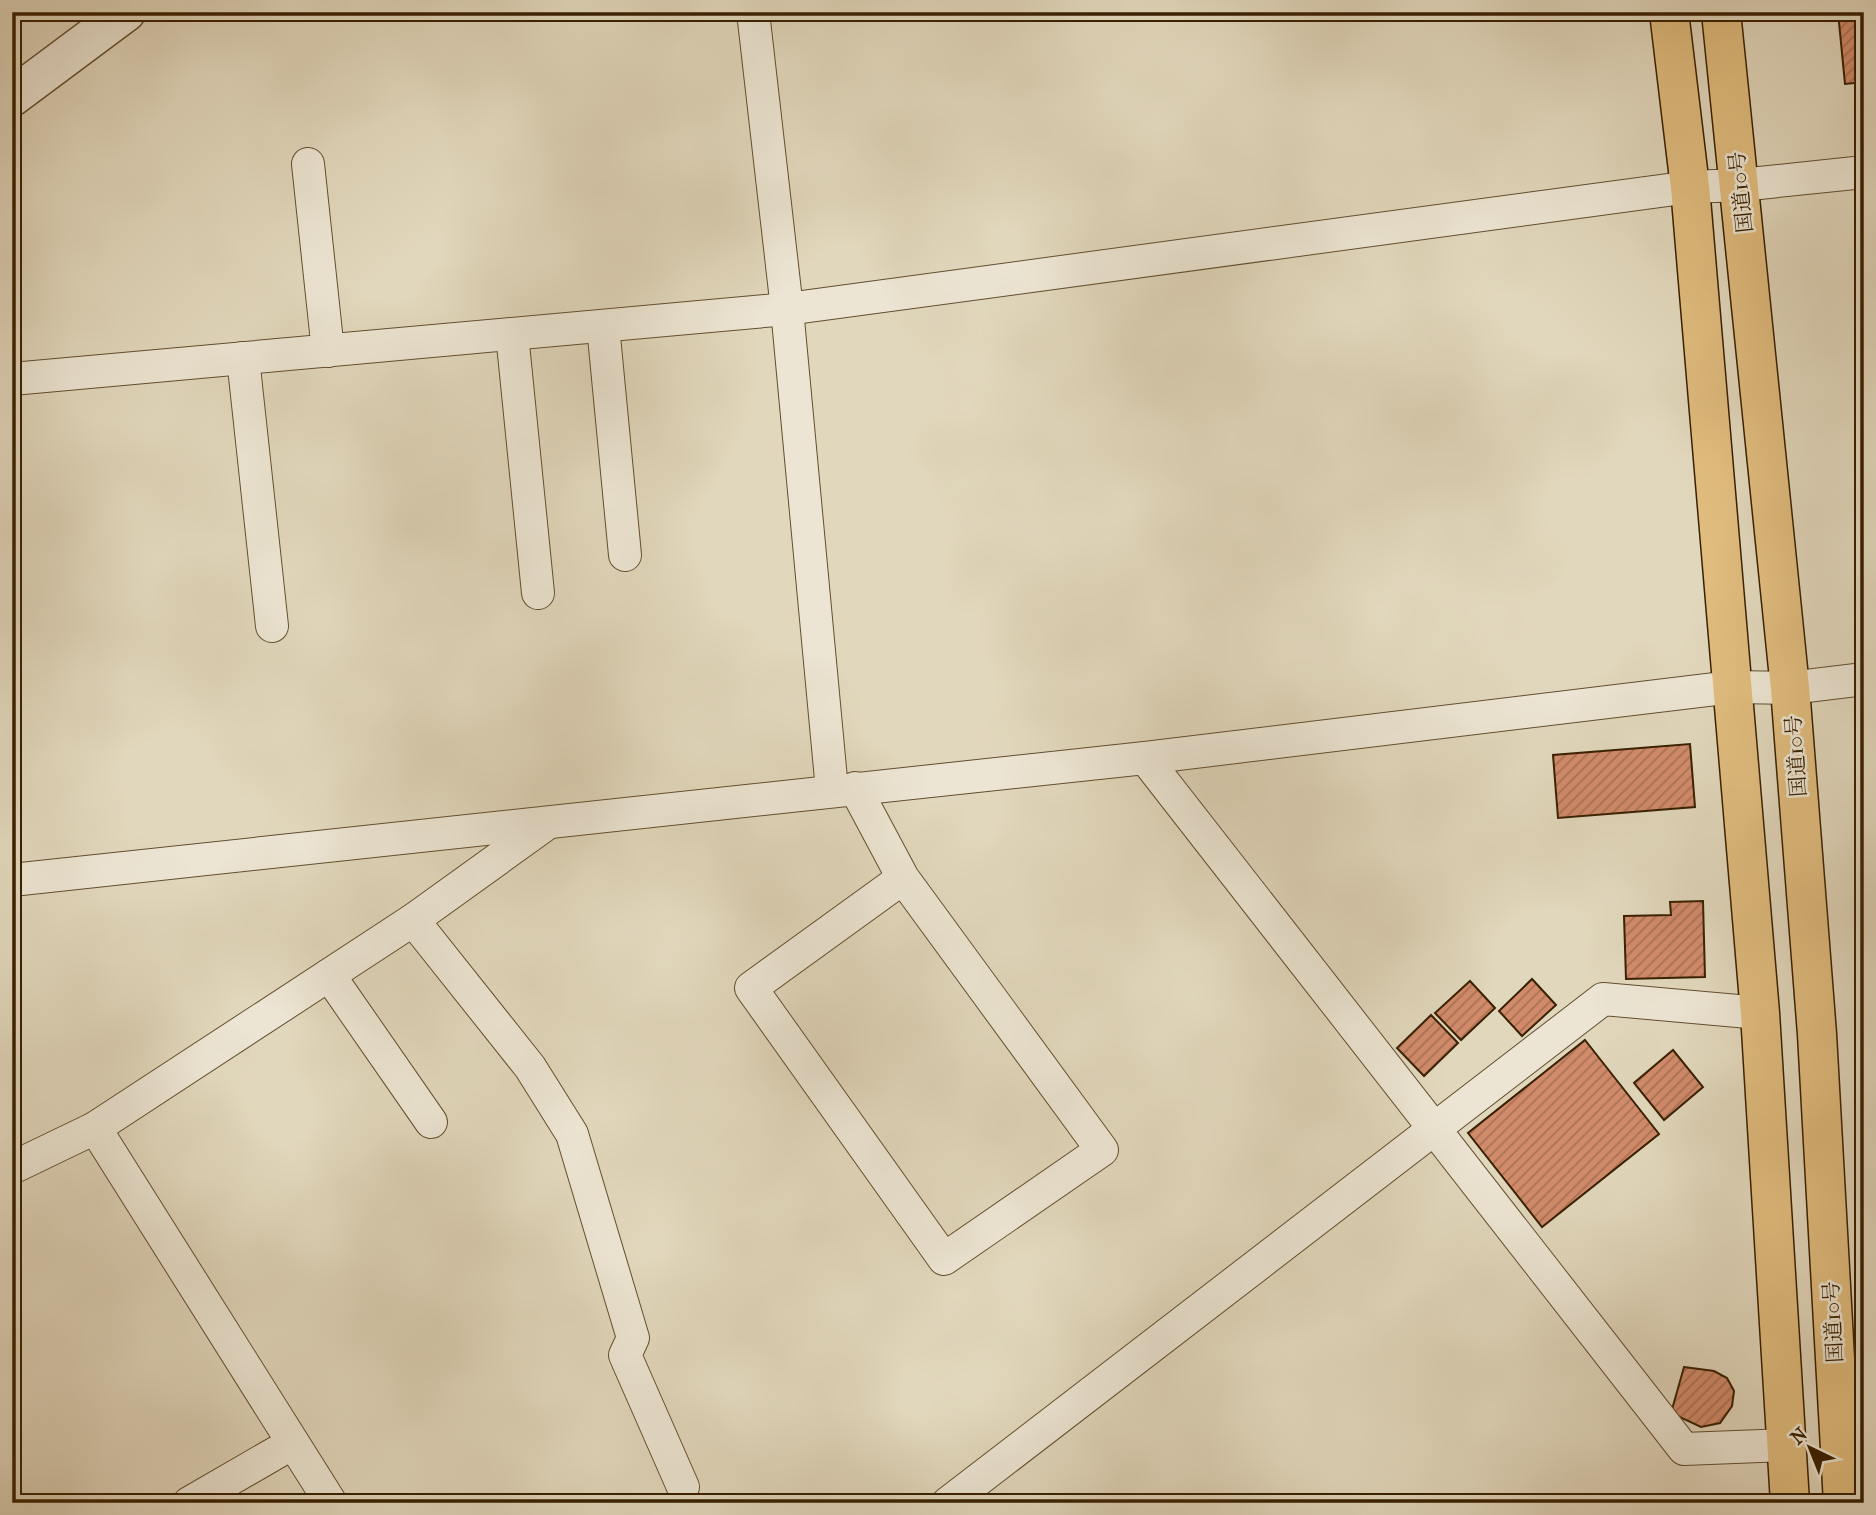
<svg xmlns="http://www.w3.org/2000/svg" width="1876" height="1515" font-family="'IM FELL French Canon','Noto Serif JP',serif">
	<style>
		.building { fill: url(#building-hatch); stroke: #392000; stroke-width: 2 }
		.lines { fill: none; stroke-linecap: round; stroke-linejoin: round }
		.minor-casing { stroke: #634e2f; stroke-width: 34 }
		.tertiary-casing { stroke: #634e2f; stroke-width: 41 }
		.trunk-casing { stroke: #392000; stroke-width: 41 }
		.minor { stroke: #ece5d3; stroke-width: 32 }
		.tertiary { stroke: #ece5d3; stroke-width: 38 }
		.trunk { stroke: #e0bc7e; stroke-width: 38 }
		.labels { text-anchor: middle; stroke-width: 5; stroke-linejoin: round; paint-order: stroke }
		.street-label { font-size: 21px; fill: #392000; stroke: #ece5d3 }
	</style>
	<defs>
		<pattern id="building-hatch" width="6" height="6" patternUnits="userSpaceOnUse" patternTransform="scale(1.75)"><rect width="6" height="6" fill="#d18b6b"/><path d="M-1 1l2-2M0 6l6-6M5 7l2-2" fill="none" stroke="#ab7156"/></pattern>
	</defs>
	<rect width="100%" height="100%" fill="#e1d7bc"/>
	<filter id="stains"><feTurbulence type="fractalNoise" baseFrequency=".00286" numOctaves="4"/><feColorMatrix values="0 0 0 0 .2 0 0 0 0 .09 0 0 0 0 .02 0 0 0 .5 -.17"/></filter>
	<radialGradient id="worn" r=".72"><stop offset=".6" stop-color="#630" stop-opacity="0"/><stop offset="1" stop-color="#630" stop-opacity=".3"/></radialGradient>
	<g class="building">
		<path d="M 1838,12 L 1864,12 L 1864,82 L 1845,84 Z"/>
		<path d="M 1690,744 L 1695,807 L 1558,818 L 1553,755 Z"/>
		<path d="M 1864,851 L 1864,934 L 1856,856 Z"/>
		<path d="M 1703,901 L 1705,977 L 1626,979 L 1624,916 L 1671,915 L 1670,902 Z"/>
		<path d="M 1532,979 L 1556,1005 L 1522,1036 L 1499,1011 Z"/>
		<path d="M 1470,981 L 1495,1008 L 1461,1040 L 1435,1013 Z"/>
		<path d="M 1431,1015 L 1458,1043 L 1424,1076 L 1397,1048 Z"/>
		<path d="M 1585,1040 L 1659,1134 L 1542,1227 L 1468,1133 Z"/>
		<path d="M 1673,1050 L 1703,1087 L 1664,1120 L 1634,1083 Z"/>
		<path d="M 1684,1367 L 1714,1371 L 1727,1378 L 1734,1391 L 1732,1406 L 1720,1423 L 1701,1427 L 1671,1413 Z"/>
	</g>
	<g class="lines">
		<defs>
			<g id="minor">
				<path d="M 753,12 L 787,309 L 832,790"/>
				<path d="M 308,164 L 328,351"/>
				<path d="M 603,326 L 625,555"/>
				<path d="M 512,334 L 538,593"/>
				<path d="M 243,358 L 272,626"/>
				<path d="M 12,379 L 787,309 L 1690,187 L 1740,185 L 1864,172"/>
				<path d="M 1145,758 L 1684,1449 L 1789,1445"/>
				<path d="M 855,788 L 903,878 L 1102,1150 L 944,1259 L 751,988 L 903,878"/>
				<path d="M 12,880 L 1145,758 L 1732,687 L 1790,688 L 1864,679"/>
				<path d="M 413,920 L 530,1067 L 572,1134 L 633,1338 L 625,1355 L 683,1487"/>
				<path d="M 329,975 L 431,1122"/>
				<path d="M 95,1128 L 331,1503"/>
				<path d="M 12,1168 L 95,1128 L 413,920 L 545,825"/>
				<path d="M 189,1503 L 293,1443"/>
				<path d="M 948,1503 L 1603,999 L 1760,1013"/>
			</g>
			<path id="tertiary" d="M 12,97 L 126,12"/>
			<g id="trunk">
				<path d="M 1669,12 L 1690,187 L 1760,1013 L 1790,1503"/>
				<path d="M 1721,12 L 1790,688 L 1817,1034 L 1843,1503"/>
			</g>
		</defs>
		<use href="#minor" class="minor-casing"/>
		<use href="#tertiary" class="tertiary-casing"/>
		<use href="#trunk" class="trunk-casing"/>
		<use href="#minor" class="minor"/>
		<use href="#tertiary" class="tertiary"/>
		<use href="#trunk" class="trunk"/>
	</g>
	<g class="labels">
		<g class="street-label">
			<text transform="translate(1741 192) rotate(-96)" y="7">国道10号</text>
			<text transform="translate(1796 756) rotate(-94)" y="7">国道10号</text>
			<text transform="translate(1833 1322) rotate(-93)" y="7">国道10号</text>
		</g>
	</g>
	<rect width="1876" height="1515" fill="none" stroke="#e1d7bc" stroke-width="42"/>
	<rect x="14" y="14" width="1848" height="1487" fill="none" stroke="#392000" stroke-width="3.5"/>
	<rect x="21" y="21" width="1834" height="1473" fill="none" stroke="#392000" stroke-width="2"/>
	<g transform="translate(1810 1448) rotate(317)" stroke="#ece5d3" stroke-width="5" paint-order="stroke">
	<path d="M0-5L12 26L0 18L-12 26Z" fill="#392000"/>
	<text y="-10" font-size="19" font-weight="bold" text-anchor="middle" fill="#392000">N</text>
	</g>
	<rect width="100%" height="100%" filter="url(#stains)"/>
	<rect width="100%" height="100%" fill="url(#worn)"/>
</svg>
